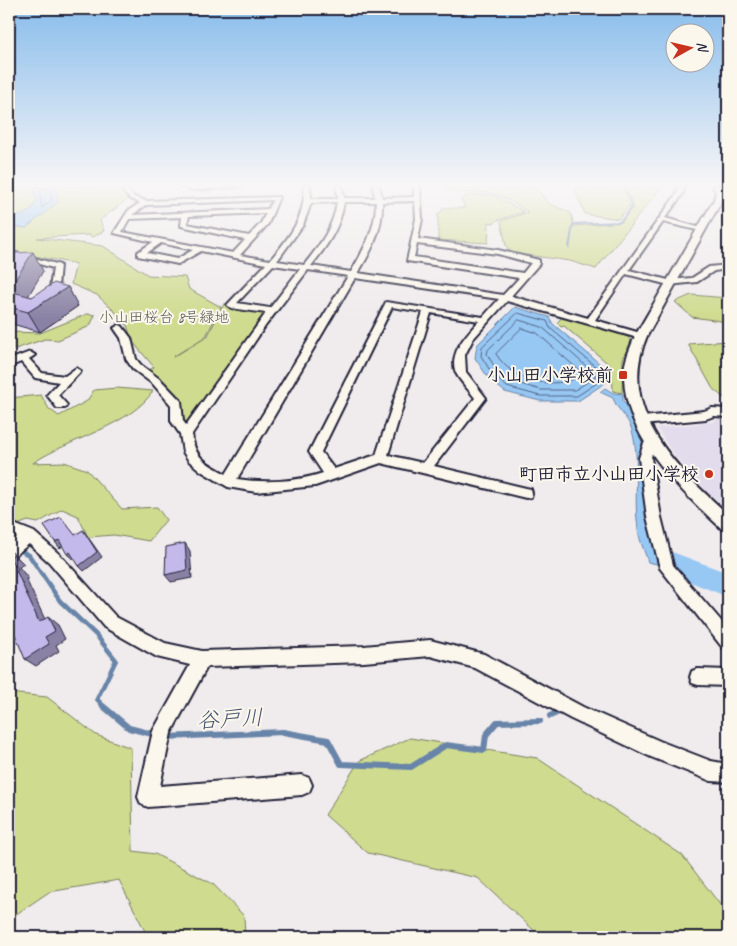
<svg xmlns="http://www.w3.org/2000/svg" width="737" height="946" font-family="Caveat,'Klee One',sans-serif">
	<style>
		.built { fill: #e3dcec }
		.green { fill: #cfdb8e; stroke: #787e64 }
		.water { fill: #97c7f3; stroke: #6885a9 }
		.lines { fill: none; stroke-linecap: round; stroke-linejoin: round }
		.shore { stroke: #516485; stroke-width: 1 }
		.stream-far2 { stroke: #6885a9; stroke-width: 2 }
		.stream-far1 { stroke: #6885a9; stroke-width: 4.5 }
		.stream { stroke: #6885a9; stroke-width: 6 }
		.river { fill: #97c7f3; fill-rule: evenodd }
		.minor-casing { stroke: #22223b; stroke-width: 4 }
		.major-casing { stroke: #22223b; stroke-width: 4 }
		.minor { fill: #fbf7ec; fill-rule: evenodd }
		.major { fill: #fbf7ec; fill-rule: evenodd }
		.wall { fill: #a99fca; stroke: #22223b }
		.shaded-wall { fill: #8982a4; stroke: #22223b }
		.building { fill: #c4b9eb; stroke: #22223b }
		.poi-dot { fill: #c8321e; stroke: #fbf7ec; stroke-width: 2 }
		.labels { text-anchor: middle; stroke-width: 4; stroke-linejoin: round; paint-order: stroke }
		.far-park-label { font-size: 15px; fill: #565a54; stroke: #fbf7ec }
		.poi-label { font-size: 18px; font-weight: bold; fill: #22223b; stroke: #fbf7ec; text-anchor: end }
		.near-water-label { font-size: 22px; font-style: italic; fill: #455472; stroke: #fbf7ec }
	</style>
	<rect width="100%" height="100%" fill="#f0ebec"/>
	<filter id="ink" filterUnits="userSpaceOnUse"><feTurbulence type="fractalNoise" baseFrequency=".02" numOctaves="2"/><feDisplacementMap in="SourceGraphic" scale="10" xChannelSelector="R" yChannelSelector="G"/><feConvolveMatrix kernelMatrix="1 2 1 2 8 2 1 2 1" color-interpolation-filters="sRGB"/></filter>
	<g filter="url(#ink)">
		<path class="built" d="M 723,415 L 728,415 L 728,509 L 708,493 L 674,455 L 657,428 L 713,422 Z"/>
		<g class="green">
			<path d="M 9,186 L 117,186 L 128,199 L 100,220 L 104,231 L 93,237 L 88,235 L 37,238 L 103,246 L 148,275 L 185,277 L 189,289 L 221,307 L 206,336 L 173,357 L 207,337 L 224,304 L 270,312 L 186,431 L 179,420 L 180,405 L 146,372 L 154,367 L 132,341 L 126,322 L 97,295 L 71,284 L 76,264 L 9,251 L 9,202 L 14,201 L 12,189 L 9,190 Z"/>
			<path d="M 444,186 L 533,186 L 550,204 L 571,213 L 574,226 L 622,222 L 630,207 L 629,205 L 619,219 L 585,214 L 575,190 L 578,186 L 662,186 L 596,269 L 570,261 L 512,253 L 506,246 L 501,221 L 528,212 C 517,205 506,197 493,194 C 477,191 461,195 446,189 Z"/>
			<path d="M 468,195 L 495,196 L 524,212 L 498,220 L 494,223 L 489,222 L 488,243 L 438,240 L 438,214 L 443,210 L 443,208 L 465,208 L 461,199 Z"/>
			<path d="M 691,295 L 728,298 L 728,322 L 692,317 L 675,302 Z"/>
			<path d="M 87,314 L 95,315 L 90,326 L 58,340 L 45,339 L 9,351 L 9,332 L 40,333 Z"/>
			<path d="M 562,317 L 628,337 L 631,341 L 623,359 L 622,393 L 613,391 L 612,367 L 564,326 L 561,327 L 557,323 Z"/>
			<path d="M 728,341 L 728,401 L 713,389 L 688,344 Z"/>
			<path d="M 117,388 L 153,391 C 132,425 68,439 33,463 L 64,462 L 87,470 L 122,509 L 157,507 L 166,520 L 149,541 L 114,535 L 88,537 L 78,516 L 62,509 L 38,523 L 28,521 L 9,528 L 9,398 L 41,395 L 49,409 L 59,416 L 87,401 L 94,390 Z"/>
			<path d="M 9,693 L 47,697 L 96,735 L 131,748 L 133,851 L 155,854 L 213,884 L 244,916 L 245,937 L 148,937 L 119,880 L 49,892 L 9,919 Z"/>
			<path d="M 410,738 L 537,758 L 682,855 L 728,915 L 728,937 L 541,937 L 478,878 L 368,853 L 325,815 L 359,761 Z"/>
		</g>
		<g class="water">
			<path d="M 55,186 L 58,202 L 26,228 L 9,226 L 9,216 C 23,217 31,213 37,200 L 33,193 L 36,189 Z"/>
			<path d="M 515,307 L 549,317 L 553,324 L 607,370 L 608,381 L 578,401 L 540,401 L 505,392 L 489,379 L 475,358 L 477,345 Z"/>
			<path d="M 605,388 L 613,393 L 623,394 L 623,401 L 628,406 L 642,442 L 639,460 L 659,557 C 671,562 683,561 695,564 C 707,567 718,574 728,580 L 728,584 C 699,569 679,570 648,562 C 645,552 639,540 638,529 C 633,498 641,461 632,430 C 628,417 617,410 613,398 L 600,392 Z"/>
		</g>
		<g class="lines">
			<g class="shore">
				<path d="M 43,186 L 40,194 L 42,208 L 52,200 L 50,186"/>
				<path d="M 518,313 L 547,321 L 550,328 L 602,372 L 603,379 L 577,396 L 540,396 L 507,387 L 493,375 L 481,356 L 482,347 Z"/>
				<path d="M 519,320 L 542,327 L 595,374 L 595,377 L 575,390 L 541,390 L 510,381 L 497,371 L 487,354 L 488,350 Z"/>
				<path d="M 522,328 L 537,333 L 582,373 L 582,376 C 552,390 514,383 496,354 Z"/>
			</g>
			<path class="stream-far2" d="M 569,248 L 573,224 L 620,222 L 633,207 L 625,189 L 627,186"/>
			<path class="stream-far1" d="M 9,545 L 29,555 L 60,601 L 96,635 L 116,660 L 97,699 L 104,707"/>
			<g class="stream">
				<path d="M 103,706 L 129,728 L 156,735"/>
				<path d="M 550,716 L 561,711"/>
				<path d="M 165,737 L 283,732 L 328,740 L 341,764 L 411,767 L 446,745 L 484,750 L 486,735 L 497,722 L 540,721"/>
			</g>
			<path class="river" d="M 672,552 L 728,573 L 728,597 L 663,571 L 660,563 L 663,555 Z"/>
			<defs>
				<g id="minor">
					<path d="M 181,186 L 246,186 L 193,190 Z"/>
					<path d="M 304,186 L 310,186 L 311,199 L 338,199 L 336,186 L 342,186 L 344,198 L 375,198 L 373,186 L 379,186 L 382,198 L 414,197 L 414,186 L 420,186 L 422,219 L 418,239 L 498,250 L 539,260 L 539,264 L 511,296 L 588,318 L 676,195 L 679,186 L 685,186 L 682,195 L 665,218 L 705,229 L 701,231 L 663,222 L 629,270 L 668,280 L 692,278 L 709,267 L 728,265 L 728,269 L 714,271 L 697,282 L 669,285 L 626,274 L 595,320 L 644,334 L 644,338 L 638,338 L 507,301 L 473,339 L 465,355 L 466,372 L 486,398 L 434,466 L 526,488 L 531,489 L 532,493 L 531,497 L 526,498 L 381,463 L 315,486 L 256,492 L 228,487 L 201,471 L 189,461 L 183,452 L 180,434 L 171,421 L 171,405 L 153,384 L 133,369 L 126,359 L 121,338 L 114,328 L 119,325 L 122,326 L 131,338 L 136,359 L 141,365 L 161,380 L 181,401 L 183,421 L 186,425 L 266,313 L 231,308 L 227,305 L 266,264 L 201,251 L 178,264 L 138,256 L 138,252 L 153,242 L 114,233 L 128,211 L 140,203 L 130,199 L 122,190 L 127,189 L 134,197 L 146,201 L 279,197 L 268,224 L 240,255 L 270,260 C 289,238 306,217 304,186 ZM 273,200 L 268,209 L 132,215 L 146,205 ZM 415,201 L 416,219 L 407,261 L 519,278 L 503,295 L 358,273 C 372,250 383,229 382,202 ZM 337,202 C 333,228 320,245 304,265 L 277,261 L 303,225 L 311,203 ZM 344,202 L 376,202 C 376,229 364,249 351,272 L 311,266 C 327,246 340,228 344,202 ZM 266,213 L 261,223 L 249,236 L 187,224 L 189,216 ZM 182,217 L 181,226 L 245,240 L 233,253 L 122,232 L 129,219 ZM 161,243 L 193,250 L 177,259 L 147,253 ZM 417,244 L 498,254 L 531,263 L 523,273 L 414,257 ZM 273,265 L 300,269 L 270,308 L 237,303 ZM 308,270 L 348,276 L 226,474 C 207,463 194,459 192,434 L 266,325 ZM 355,278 L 499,299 L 483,317 L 386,302 L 309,452 L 323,473 C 296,482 264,483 237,479 ZM 392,307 L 423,312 L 376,455 L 334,469 L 321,452 ZM 431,313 L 479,321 C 467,334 448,353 456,373 C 460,381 469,390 475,398 L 423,463 L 388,455 Z"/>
					<path d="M 9,251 L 60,265 L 58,287 L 65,292 L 65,296 L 59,296 L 50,288 L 53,268 L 9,255 Z"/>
					<path d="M 30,352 L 35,355 L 29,359 L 42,373 L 65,376 L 76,368 L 81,371 L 58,395 L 67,405 L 65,408 L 57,408 L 47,395 L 59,382 L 35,378 L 21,362 L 9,367 L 9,360 Z"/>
					<path d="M 712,408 L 728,409 L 728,417 L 714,416 L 706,419 L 642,425 L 636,421 L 642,417 L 704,411 Z"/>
					<path d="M 654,439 L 660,443 L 653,448 L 651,458 L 661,517 L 673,565 L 728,629 L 728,649 L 722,647 L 660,568 L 647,517 L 639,458 L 644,443 Z"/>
					<path d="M 9,522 L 34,532 L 59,554 L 116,617 L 165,643 L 202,651 L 364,646 L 430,640 L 484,654 L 583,707 L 662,742 L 711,761 L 728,764 L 728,782 L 711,781 L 651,757 L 571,719 L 475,668 L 430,656 L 364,662 L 207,667 L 171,733 L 160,786 L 302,775 L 309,778 L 312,785 L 309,792 L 302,795 L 148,807 L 141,804 L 138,797 L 153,731 L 190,665 L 157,657 L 104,627 L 49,562 L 29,544 L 14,556 L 9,558 L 9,544 L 17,537 L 9,534 Z"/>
					<path d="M 698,669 L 728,670 L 728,686 L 698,685 L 692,683 L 690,677 L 692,671 Z"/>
				</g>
				<path id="major" d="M 713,186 L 721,186 L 724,192 L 722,200 L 647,336 C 615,410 677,469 728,514 L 728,531 L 722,529 C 680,490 625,438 624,377 C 623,363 630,349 635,336 L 714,200 L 716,192 Z"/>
			</defs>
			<use href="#minor" class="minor-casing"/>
			<use href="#major" class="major-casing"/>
			<use href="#minor" class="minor"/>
			<use href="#major" class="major"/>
		</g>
		<path class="wall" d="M 33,252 L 43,271 L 28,296 L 32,297 L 68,287 L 78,306 L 40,332 L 9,323 L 9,263 Z"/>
		<g class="shaded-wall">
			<path d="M 33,252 L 43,271 L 20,310 L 9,292 L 9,289 Z"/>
			<path d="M 68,287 L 78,306 L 40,332 L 28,312 Z"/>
			<path d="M 83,530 L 102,557 L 84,571 L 79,566 Z"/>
			<path d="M 59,540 L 64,545 L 60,548 L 55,542 Z"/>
			<path d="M 185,543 L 190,551 L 192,578 L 171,582 L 165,575 Z"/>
			<path d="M 70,552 L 75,557 L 72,559 L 67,554 Z"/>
			<path d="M 14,554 L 24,564 L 19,567 L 28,578 L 26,579 L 50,630 L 39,622 L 9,558 Z"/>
			<path d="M 48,617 L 58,625 L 65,639 L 56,645 L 59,651 L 36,666 L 25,659 Z"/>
		</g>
		<g class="building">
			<path d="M 33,252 L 9,289 L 9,263 L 16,253 Z"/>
			<path d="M 54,283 L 68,287 L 28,312 L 9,307 L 9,291 L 32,297 Z"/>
			<path d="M 61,517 L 75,535 L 83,530 L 97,552 L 79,566 L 70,552 L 67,554 L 59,540 L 55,542 L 44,526 L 46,524 Z"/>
			<path d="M 185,543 L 187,570 L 165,575 L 166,547 Z"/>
			<path d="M 9,550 L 14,554 L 9,558 L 18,569 L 16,570 L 39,622 L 48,617 L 55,631 L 45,637 L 49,644 L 25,659 L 9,620 Z"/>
		</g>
	</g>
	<linearGradient id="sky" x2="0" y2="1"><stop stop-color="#87bcec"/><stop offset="0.58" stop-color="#f8f6f6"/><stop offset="1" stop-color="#f8f6f6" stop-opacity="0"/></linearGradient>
	<rect width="737" height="319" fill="url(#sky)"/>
	<g class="poi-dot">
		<rect x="618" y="370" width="10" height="10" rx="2.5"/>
		<circle cx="709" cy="474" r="5"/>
	</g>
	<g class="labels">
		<g class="far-park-label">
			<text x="164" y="322">小山田桜台 8号緑地</text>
		</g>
		<g class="poi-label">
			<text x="613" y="381">小山田小学校前</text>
			<text x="699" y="480">町田市立小山田小学校</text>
		</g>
		<g class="near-water-label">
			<text transform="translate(230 718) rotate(-3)" y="8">谷戸川</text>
		</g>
	</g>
	<rect width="737" height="946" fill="none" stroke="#fbf7ec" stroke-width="30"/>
	<rect x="15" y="15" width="707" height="916" fill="none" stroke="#22223b" stroke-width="2" filter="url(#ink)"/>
	<g transform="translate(690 48) rotate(82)"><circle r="24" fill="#fbf7ec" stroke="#a4a2a5"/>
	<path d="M0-4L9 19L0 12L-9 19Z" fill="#c8321e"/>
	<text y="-8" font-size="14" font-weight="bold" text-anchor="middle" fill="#22223b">N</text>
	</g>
</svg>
